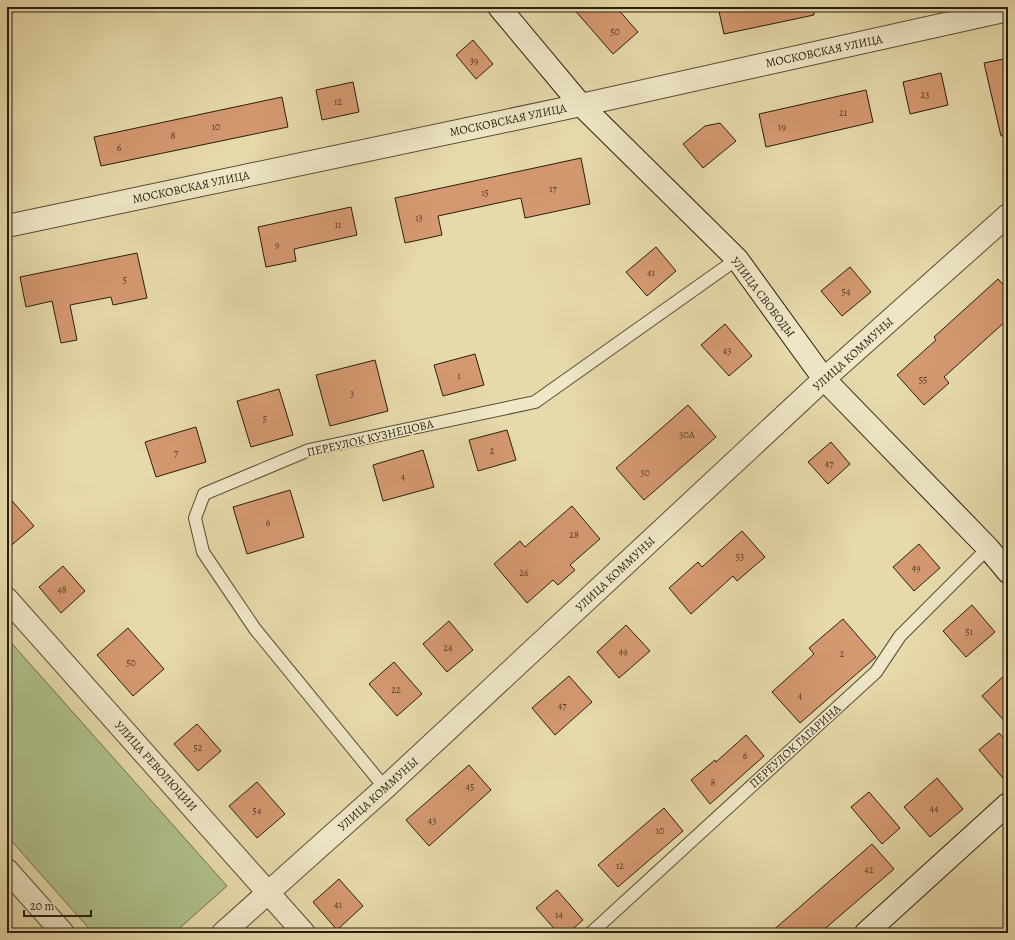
<svg xmlns="http://www.w3.org/2000/svg" width="1015" height="940" font-family="Alegreya,serif">
	<style>
		.green { fill: #afc18d; stroke: #6c704f }
		.building { fill: #d59971; stroke: #281e11 }
		.lines { fill: none; stroke-linecap: round; stroke-linejoin: round }
		.lane-casing { stroke: #584d37; stroke-width: 14 }
		.street-casing { stroke: #584d37; stroke-width: 24 }
		.secondary-casing { stroke: #281e11; stroke-width: 24 }
		.lane { stroke: #efe7c8; stroke-width: 12 }
		.street { stroke: #efe7c8; stroke-width: 22 }
		.secondary { stroke: #efe7c8; stroke-width: 22 }
		.labels { text-anchor: middle; stroke-width: 3; stroke-linejoin: round; paint-order: stroke }
		.number-label { font-size: 10px; fill: #533d29 }
		.street-label { font-size: 12px; fill: #281e11; stroke: #efe7c8 }
	</style>
	<rect width="100%" height="100%" fill="#e7daaa"/>
	<filter id="stains"><feTurbulence type="fractalNoise" baseFrequency=".005" numOctaves="4"/><feColorMatrix values="0 0 0 0 .2 0 0 0 0 .09 0 0 0 0 .02 0 0 0 .5 -.17"/></filter>
	<radialGradient id="worn" r=".72"><stop offset=".6" stop-color="#630" stop-opacity="0"/><stop offset="1" stop-color="#630" stop-opacity=".3"/></radialGradient>
	<path class="green" d="M 7,638 L 227,886 L 174,933 L 93,933 L 7,836 Z"/>
	<g class="building">
		<path d="M 572,7 L 616,7 L 638,32 L 613,54 Z"/>
		<path d="M 718,7 L 814,7 L 814,15 L 724,34 Z"/>
		<path d="M 473,40 L 493,64 L 476,79 L 456,55 Z"/>
		<path d="M 1008,58 L 1008,135 L 1001,136 L 984,63 Z"/>
		<path d="M 941,73 L 948,105 L 910,114 L 903,82 Z"/>
		<path d="M 353,82 L 359,112 L 322,120 L 316,90 Z"/>
		<path d="M 866,90 L 873,122 L 766,147 L 759,114 Z"/>
		<path d="M 282,97 L 288,127 L 101,166 L 94,137 Z"/>
		<path d="M 720,123 L 736,141 L 703,168 L 683,144 L 705,126 Z"/>
		<path d="M 581,158 L 590,204 L 525,218 L 521,198 L 438,216 L 442,235 L 405,243 L 395,198 Z"/>
		<path d="M 351,207 L 357,235 L 294,249 L 296,261 L 266,267 L 258,227 Z"/>
		<path d="M 656,247 L 676,271 L 647,296 L 626,272 Z"/>
		<path d="M 137,253 L 147,298 L 113,305 L 111,297 L 70,305 L 77,340 L 61,343 L 52,301 L 26,307 L 20,277 Z"/>
		<path d="M 850,267 L 871,292 L 842,316 L 821,291 Z"/>
		<path d="M 998,279 L 1008,290 L 1008,319 L 944,377 L 949,383 L 924,405 L 897,375 L 936,340 L 934,337 Z"/>
		<path d="M 725,324 L 752,356 L 729,376 L 701,345 Z"/>
		<path d="M 475,354 L 484,385 L 443,396 L 434,365 Z"/>
		<path d="M 375,360 L 388,411 L 330,426 L 316,375 Z"/>
		<path d="M 279,389 L 293,435 L 251,447 L 237,401 Z"/>
		<path d="M 688,405 L 716,437 L 644,500 L 616,468 Z"/>
		<path d="M 196,427 L 206,462 L 156,477 L 145,442 Z"/>
		<path d="M 507,430 L 516,460 L 478,471 L 469,440 Z"/>
		<path d="M 831,442 L 850,464 L 828,484 L 808,462 Z"/>
		<path d="M 423,450 L 434,487 L 383,501 L 373,465 Z"/>
		<path d="M 290,490 L 304,537 L 247,554 L 233,507 Z"/>
		<path d="M 7,495 L 34,526 L 7,549 Z"/>
		<path d="M 572,506 L 600,539 L 570,565 L 575,570 L 558,585 L 553,580 L 527,603 L 494,564 L 520,541 L 525,547 Z"/>
		<path d="M 742,531 L 765,557 L 737,581 L 733,576 L 691,614 L 669,588 L 698,562 L 702,567 Z"/>
		<path d="M 919,544 L 940,568 L 914,591 L 893,567 Z"/>
		<path d="M 63,566 L 85,591 L 61,613 L 39,587 Z"/>
		<path d="M 972,605 L 995,632 L 966,657 L 943,631 Z"/>
		<path d="M 843,619 L 876,657 L 800,723 L 772,692 L 814,654 L 809,648 Z"/>
		<path d="M 449,621 L 473,650 L 447,672 L 423,644 Z"/>
		<path d="M 626,625 L 650,651 L 619,678 L 597,652 Z"/>
		<path d="M 128,628 L 164,669 L 133,696 L 97,655 Z"/>
		<path d="M 394,662 L 422,694 L 397,716 L 369,684 Z"/>
		<path d="M 1008,672 L 1008,725 L 982,696 Z"/>
		<path d="M 569,676 L 592,702 L 555,735 L 532,708 Z"/>
		<path d="M 197,724 L 221,751 L 198,771 L 174,744 Z"/>
		<path d="M 999,733 L 1008,743 L 1008,784 L 979,750 Z"/>
		<path d="M 746,735 L 764,756 L 710,804 L 691,780 L 715,760 L 716,762 Z"/>
		<path d="M 469,765 L 491,790 L 429,846 L 406,820 Z"/>
		<path d="M 937,778 L 963,809 L 930,837 L 904,807 Z"/>
		<path d="M 257,782 L 285,814 L 257,838 L 229,806 Z"/>
		<path d="M 869,792 L 900,828 L 882,844 L 851,807 Z"/>
		<path d="M 664,808 L 683,831 L 618,887 L 598,865 Z"/>
		<path d="M 872,844 L 894,869 L 820,933 L 770,933 Z"/>
		<path d="M 339,879 L 363,906 L 337,930 L 313,902 Z"/>
		<path d="M 557,890 L 583,920 L 568,933 L 558,933 L 536,908 Z"/>
	</g>
	<g class="lines">
		<defs>
			<g id="lane">
				<path d="M 385,788 L 255,629 L 203,552 L 195,518 L 204,494 L 309,450 L 535,402 L 737,259"/>
				<path d="M 591,933 L 876,672 L 900,636 L 988,548"/>
			</g>
			<g id="street">
				<path d="M 7,226 L 581,105 L 1008,10"/>
				<path d="M 7,599 L 304,933"/>
				<path d="M 7,870 L 63,933"/>
				<path d="M 223,933 L 385,788 L 824,379 L 1008,215"/>
			</g>
			<g id="secondary">
				<path d="M 499,7 L 581,105 L 737,259 L 824,379 L 988,548 L 1008,572"/>
				<path d="M 866,933 L 1008,804"/>
			</g>
		</defs>
		<use href="#lane" class="lane-casing"/>
		<use href="#street" class="street-casing"/>
		<use href="#secondary" class="secondary-casing"/>
		<use href="#lane" class="lane"/>
		<use href="#street" class="street"/>
		<use href="#secondary" class="secondary"/>
	</g>
	<g class="labels">
		<g class="number-label">
			<text x="615" y="35">50</text>
			<text x="474" y="64">39</text>
			<text x="925" y="98">23</text>
			<text x="338" y="105">12</text>
			<text x="843" y="116">21</text>
			<text x="216" y="130">10</text>
			<text x="782" y="130">19</text>
			<text x="173" y="139">8</text>
			<text x="119" y="151">6</text>
			<text x="553" y="192">17</text>
			<text x="485" y="196">15</text>
			<text x="419" y="221">13</text>
			<text x="338" y="228">11</text>
			<text x="277" y="248">9</text>
			<text x="651" y="276">41</text>
			<text x="125" y="283">5</text>
			<text x="846" y="295">54</text>
			<text x="727" y="354">43</text>
			<text x="459" y="379">1</text>
			<text x="923" y="383">55</text>
			<text x="352" y="397">3</text>
			<text x="265" y="422">5</text>
			<text x="687" y="438">30А</text>
			<text x="492" y="454">2</text>
			<text x="176" y="456">7</text>
			<text x="829" y="467">47</text>
			<text x="645" y="476">30</text>
			<text x="403" y="480">4</text>
			<text x="268" y="526">6</text>
			<text x="574" y="538">28</text>
			<text x="740" y="560">53</text>
			<text x="916" y="571">49</text>
			<text x="524" y="576">26</text>
			<text x="62" y="593">48</text>
			<text x="969" y="635">51</text>
			<text x="448" y="651">24</text>
			<text x="623" y="655">49</text>
			<text x="842" y="657">2</text>
			<text x="131" y="666">50</text>
			<text x="396" y="693">22</text>
			<text x="800" y="699">4</text>
			<text x="562" y="709">47</text>
			<text x="198" y="751">52</text>
			<text x="745" y="759">6</text>
			<text x="713" y="786">8</text>
			<text x="470" y="790">45</text>
			<text x="934" y="812">44</text>
			<text x="257" y="814">54</text>
			<text x="432" y="824">43</text>
			<text x="660" y="834">10</text>
			<text x="620" y="869">12</text>
			<text x="869" y="873">42</text>
			<text x="338" y="908">41</text>
			<text x="559" y="918">14</text>
		</g>
		<g class="street-label">
			<text transform="translate(824 51) rotate(-12)" y="4">МОСКОВСКАЯ УЛИЦА</text>
			<text transform="translate(508 120) rotate(-12)" y="4">МОСКОВСКАЯ УЛИЦА</text>
			<text transform="translate(191 187) rotate(-12)" y="4">МОСКОВСКАЯ УЛИЦА</text>
			<text transform="translate(763 297) rotate(53)" y="4">УЛИЦА СВОБОДЫ</text>
			<text transform="translate(853 354) rotate(-42)" y="4">УЛИЦА КОММУНЫ</text>
			<text transform="translate(370 438) rotate(-13)" y="4">ПЕРЕУЛОК КУЗНЕЦОВА</text>
			<text transform="translate(615 574) rotate(-43)" y="4">УЛИЦА КОММУНЫ</text>
			<text transform="translate(795 746) rotate(-42)" y="4">ПЕРЕУЛОК ГАГАРИНА</text>
			<text transform="translate(156 766) rotate(48)" y="4">УЛИЦА РЕВОЛЮЦИИ</text>
			<text transform="translate(378 794) rotate(-42)" y="4">УЛИЦА КОММУНЫ</text>
		</g>
	</g>
	<rect width="1015" height="940" fill="none" stroke="#e7daaa" stroke-width="24"/>
	<rect x="8" y="8" width="999" height="924" fill="none" stroke="#281e11" stroke-width="2"/>
	<rect x="12" y="12" width="991" height="916" fill="none" stroke="#281e11"/>
	<path d="M24 910v6h67v-6" fill="none" stroke="#281e11" stroke-width="2"/>
	<text x="30" y="910" font-size="12" fill="#281e11" stroke="#efe7c8" stroke-width="3" paint-order="stroke">20 m</text>
	<rect width="100%" height="100%" filter="url(#stains)"/>
	<rect width="100%" height="100%" fill="url(#worn)"/>
</svg>
